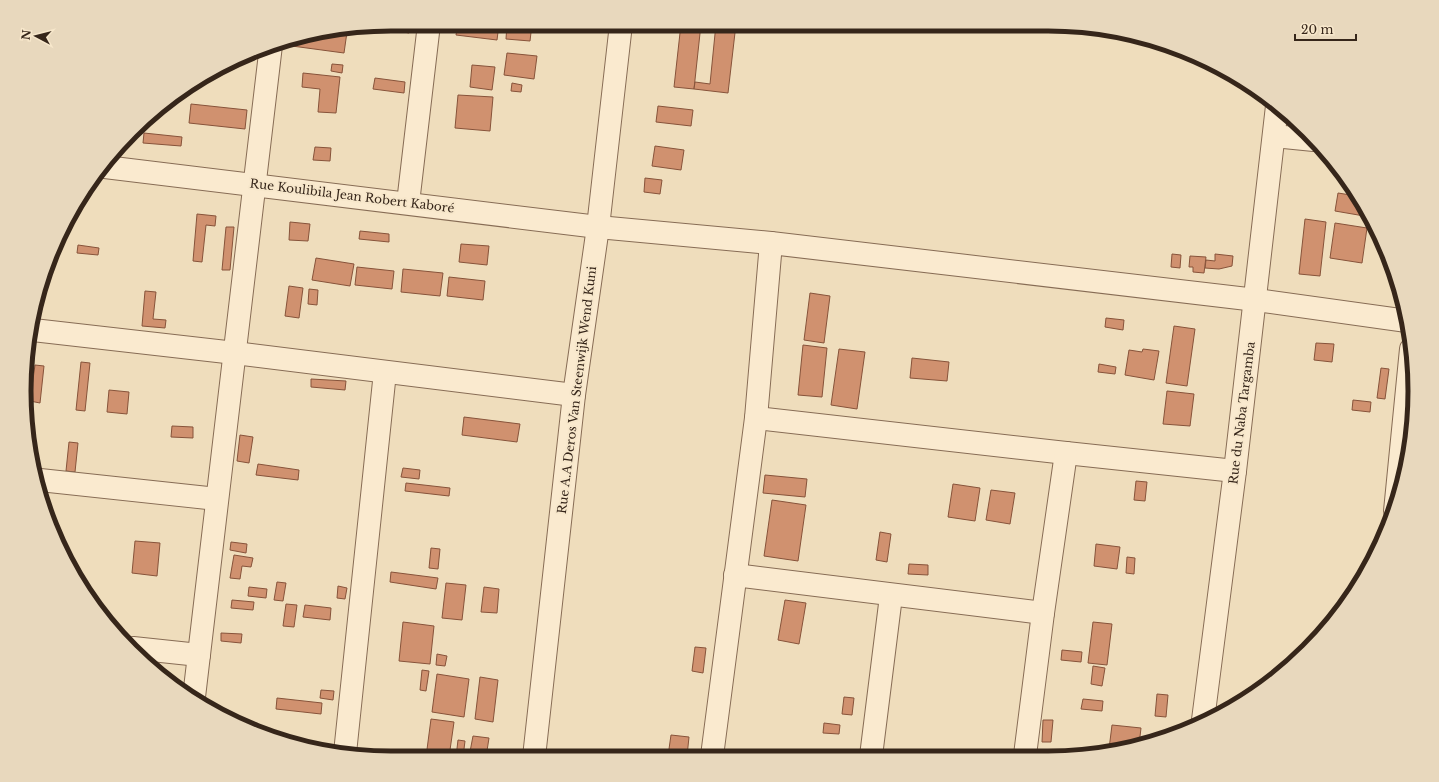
<svg xmlns="http://www.w3.org/2000/svg" width="1439" height="782" font-family="'Libre Baskerville',serif">
	<style>
		.building { fill: #d0916f; stroke: #87533a }
		.lines { fill: none; stroke-linecap: round; stroke-linejoin: round }
		.street-casing { stroke: #876c55; stroke-width: 24 }
		.street { stroke: #faeacf; stroke-width: 22 }
		.labels { text-anchor: middle; stroke-width: 4; stroke-linejoin: round; paint-order: stroke }
		.street-label { font-size: 12px; fill: #36261a; stroke: #f7e7cb }
		.rim { fill: none; stroke: #36261a; stroke-width: 5 }
	</style>
	<rect width="100%" height="100%" fill="#efddbc"/>
	<g class="building">
		<path d="M 411,24 L 409,33 L 387,29 L 388,25 Z"/>
		<path d="M 458,24 L 499,24 L 497,40 L 456,35 Z"/>
		<path d="M 507,24 L 532,24 L 530,41 L 506,39 Z"/>
		<path d="M 681,24 L 701,24 L 694,89 L 674,87 Z"/>
		<path d="M 716,24 L 736,24 L 728,93 L 694,89 L 695,82 L 710,84 Z"/>
		<path d="M 346,32 L 347,32 L 344,53 L 292,46 L 293,40 Z"/>
		<path d="M 507,53 L 537,56 L 534,79 L 504,75 Z"/>
		<path d="M 332,64 L 343,65 L 342,73 L 331,71 Z"/>
		<path d="M 472,65 L 495,67 L 492,90 L 470,87 Z"/>
		<path d="M 303,73 L 340,77 L 336,113 L 318,112 L 320,89 L 302,87 Z"/>
		<path d="M 375,78 L 405,82 L 404,93 L 373,89 Z"/>
		<path d="M 512,83 L 522,85 L 521,92 L 511,91 Z"/>
		<path d="M 458,95 L 493,97 L 490,131 L 455,128 Z"/>
		<path d="M 191,104 L 247,110 L 245,129 L 189,123 Z"/>
		<path d="M 658,106 L 693,110 L 691,126 L 656,122 Z"/>
		<path d="M 144,133 L 182,137 L 181,146 L 143,143 Z"/>
		<path d="M 655,146 L 684,150 L 681,170 L 652,166 Z"/>
		<path d="M 315,147 L 331,148 L 330,161 L 313,160 Z"/>
		<path d="M 645,178 L 662,180 L 660,194 L 644,192 Z"/>
		<path d="M 1338,193 L 1357,196 L 1370,217 L 1335,211 Z"/>
		<path d="M 197,214 L 216,216 L 215,226 L 206,225 L 202,262 L 193,261 Z"/>
		<path d="M 1305,219 L 1326,222 L 1320,276 L 1299,274 Z"/>
		<path d="M 290,222 L 310,224 L 308,241 L 289,240 Z"/>
		<path d="M 1335,223 L 1367,228 L 1362,263 L 1330,258 Z"/>
		<path d="M 226,227 L 234,227 L 230,270 L 222,270 Z"/>
		<path d="M 360,231 L 389,234 L 389,242 L 359,239 Z"/>
		<path d="M 461,244 L 489,246 L 487,265 L 459,262 Z"/>
		<path d="M 78,245 L 99,248 L 98,255 L 77,253 Z"/>
		<path d="M 1172,254 L 1181,255 L 1180,268 L 1171,267 Z"/>
		<path d="M 1215,254 L 1233,256 L 1232,266 L 1219,269 L 1205,268 L 1206,260 L 1215,261 Z"/>
		<path d="M 1190,256 L 1206,257 L 1204,273 L 1193,272 L 1193,267 L 1189,267 Z"/>
		<path d="M 316,258 L 354,264 L 350,286 L 312,280 Z"/>
		<path d="M 357,267 L 394,271 L 392,289 L 355,285 Z"/>
		<path d="M 403,269 L 443,273 L 440,296 L 401,292 Z"/>
		<path d="M 449,277 L 485,281 L 483,300 L 447,296 Z"/>
		<path d="M 289,286 L 303,288 L 299,318 L 285,316 Z"/>
		<path d="M 309,289 L 318,290 L 317,305 L 308,304 Z"/>
		<path d="M 145,291 L 156,292 L 153,319 L 166,320 L 165,328 L 142,326 Z"/>
		<path d="M 810,293 L 830,296 L 824,343 L 804,340 Z"/>
		<path d="M 1106,318 L 1124,320 L 1123,330 L 1105,327 Z"/>
		<path d="M 1174,326 L 1195,329 L 1187,386 L 1166,383 Z"/>
		<path d="M 1316,343 L 1334,344 L 1332,362 L 1314,360 Z"/>
		<path d="M 803,345 L 827,348 L 822,397 L 798,395 Z"/>
		<path d="M 839,349 L 865,352 L 857,409 L 831,405 Z"/>
		<path d="M 1143,349 L 1159,351 L 1154,380 L 1125,375 L 1129,350 L 1142,352 Z"/>
		<path d="M 912,358 L 949,362 L 947,381 L 910,378 Z"/>
		<path d="M 81,362 L 90,363 L 85,411 L 76,410 Z"/>
		<path d="M 1099,364 L 1116,367 L 1115,374 L 1098,372 Z"/>
		<path d="M 35,365 L 44,366 L 40,403 L 30,401 Z"/>
		<path d="M 1381,368 L 1389,369 L 1385,399 L 1377,398 Z"/>
		<path d="M 311,379 L 346,381 L 345,390 L 311,387 Z"/>
		<path d="M 109,390 L 129,392 L 127,414 L 107,412 Z"/>
		<path d="M 1167,391 L 1194,394 L 1190,426 L 1163,424 Z"/>
		<path d="M 1353,400 L 1371,402 L 1370,412 L 1352,410 Z"/>
		<path d="M 25,409 L 33,410 L 32,420 L 26,419 Z"/>
		<path d="M 464,417 L 520,424 L 517,442 L 462,435 Z"/>
		<path d="M 172,426 L 193,427 L 193,438 L 171,437 Z"/>
		<path d="M 240,435 L 253,437 L 249,463 L 237,461 Z"/>
		<path d="M 69,442 L 78,443 L 75,472 L 66,471 Z"/>
		<path d="M 258,464 L 299,470 L 298,480 L 256,475 Z"/>
		<path d="M 403,468 L 420,470 L 419,479 L 401,477 Z"/>
		<path d="M 765,475 L 807,479 L 805,497 L 763,493 Z"/>
		<path d="M 1136,481 L 1147,482 L 1145,501 L 1134,500 Z"/>
		<path d="M 406,483 L 450,488 L 449,496 L 405,491 Z"/>
		<path d="M 953,484 L 980,488 L 975,521 L 948,517 Z"/>
		<path d="M 991,490 L 1015,493 L 1010,524 L 986,520 Z"/>
		<path d="M 772,500 L 806,505 L 798,561 L 764,556 Z"/>
		<path d="M 880,532 L 891,534 L 887,562 L 876,560 Z"/>
		<path d="M 135,541 L 160,543 L 157,576 L 132,573 Z"/>
		<path d="M 231,542 L 247,544 L 246,553 L 230,550 Z"/>
		<path d="M 1096,544 L 1120,547 L 1117,569 L 1094,566 Z"/>
		<path d="M 431,548 L 440,549 L 438,569 L 429,568 Z"/>
		<path d="M 234,555 L 253,558 L 251,567 L 242,566 L 240,579 L 230,578 Z"/>
		<path d="M 1127,557 L 1135,558 L 1134,574 L 1126,573 Z"/>
		<path d="M 909,564 L 928,565 L 928,575 L 908,574 Z"/>
		<path d="M 391,572 L 438,578 L 436,589 L 390,582 Z"/>
		<path d="M 277,582 L 286,583 L 283,601 L 274,600 Z"/>
		<path d="M 446,583 L 466,585 L 462,620 L 442,618 Z"/>
		<path d="M 338,586 L 347,588 L 345,599 L 337,598 Z"/>
		<path d="M 249,587 L 267,589 L 266,598 L 248,596 Z"/>
		<path d="M 484,587 L 499,589 L 497,613 L 481,612 Z"/>
		<path d="M 232,600 L 254,602 L 253,610 L 231,608 Z"/>
		<path d="M 785,600 L 806,603 L 799,644 L 778,640 Z"/>
		<path d="M 286,604 L 297,605 L 294,627 L 283,626 Z"/>
		<path d="M 305,605 L 331,608 L 330,620 L 303,617 Z"/>
		<path d="M 403,622 L 434,626 L 430,664 L 399,661 Z"/>
		<path d="M 1093,622 L 1112,624 L 1107,665 L 1088,663 Z"/>
		<path d="M 221,633 L 242,634 L 241,643 L 221,641 Z"/>
		<path d="M 695,647 L 706,648 L 703,673 L 692,671 Z"/>
		<path d="M 1062,650 L 1082,652 L 1081,662 L 1061,660 Z"/>
		<path d="M 437,654 L 447,656 L 445,666 L 436,665 Z"/>
		<path d="M 1093,666 L 1105,668 L 1102,686 L 1091,684 Z"/>
		<path d="M 422,670 L 429,671 L 426,691 L 420,690 Z"/>
		<path d="M 437,674 L 469,679 L 464,717 L 432,712 Z"/>
		<path d="M 480,677 L 498,680 L 493,722 L 475,719 Z"/>
		<path d="M 321,690 L 334,691 L 333,700 L 320,698 Z"/>
		<path d="M 1157,694 L 1168,695 L 1166,717 L 1155,716 Z"/>
		<path d="M 844,697 L 854,698 L 852,715 L 842,714 Z"/>
		<path d="M 277,698 L 322,703 L 321,714 L 276,709 Z"/>
		<path d="M 1083,699 L 1103,701 L 1102,711 L 1081,709 Z"/>
		<path d="M 431,719 L 454,722 L 449,757 L 426,757 Z"/>
		<path d="M 1043,720 L 1053,720 L 1051,742 L 1042,742 Z"/>
		<path d="M 824,723 L 840,725 L 839,734 L 823,733 Z"/>
		<path d="M 1112,725 L 1141,728 L 1139,745 L 1117,750 L 1109,749 Z"/>
		<path d="M 671,735 L 689,737 L 687,756 L 668,756 Z"/>
		<path d="M 473,736 L 489,738 L 486,757 L 469,757 Z"/>
		<path d="M 458,740 L 465,741 L 463,757 L 456,757 Z"/>
	</g>
	<g class="lines">
		<defs>
			<g id="street">
				<path d="M 1274,136 L 1314,140"/>
				<path d="M 105,167 L 598,227 L 771,243 L 1256,300 L 1407,321"/>
				<path d="M 408,203 L 429,24"/>
				<path d="M 33,330 L 235,353 L 574,395"/>
				<path d="M 756,418 L 1066,453 L 1235,471"/>
				<path d="M 40,480 L 217,499"/>
				<path d="M 1395,511 L 1411,349"/>
				<path d="M 735,575 L 1043,613"/>
				<path d="M 133,648 L 199,655"/>
				<path d="M 194,697 L 271,45"/>
				<path d="M 1203,720 L 1235,471 L 1277,106"/>
				<path d="M 345,753 L 385,372"/>
				<path d="M 1025,755 L 1043,613 L 1066,453"/>
				<path d="M 712,756 L 756,418 L 771,243"/>
				<path d="M 871,756 L 891,596"/>
				<path d="M 534,757 L 574,395 L 598,227 L 621,24"/>
			</g>
		</defs>
		<use href="#street" class="street-casing"/>
		<use href="#street" class="street"/>
	</g>
	<g class="labels">
		<g class="street-label">
			<text transform="translate(352 196) rotate(7)" y="4">Rue Koulibila Jean Robert Kaboré</text>
			<text transform="translate(577 390) rotate(-83)" y="4">Rue A.A Deros Van Steenwijk Wend Kuni</text>
			<text transform="translate(1242 413) rotate(-83)" y="4">Rue du Naba Targamba</text>
		</g>
	</g>
	<path d="M0 0H1439V782H0ZM391 31H1048A360 360 0 0 1 1408 391V391A360 360 0 0 1 1048 751H391A360 360 0 0 1 31 391V391A360 360 0 0 1 391 31Z" fill="#e8d8bd" fill-rule="evenodd"/>
	<path class="rim" d="M391 31H1048A360 360 0 0 1 1408 391V391A360 360 0 0 1 1048 751H391A360 360 0 0 1 31 391V391A360 360 0 0 1 391 31Z"/>
	<g transform="translate(36 36) rotate(277)" stroke="#f7e7cb" stroke-width="3" paint-order="stroke">
	<path d="M0-3L7 15L0 10L-7 15Z" fill="#36261a"/>
	<text y="-6" font-size="11" font-weight="bold" text-anchor="middle" fill="#36261a">N</text>
	</g>
	<path d="M1295 34v6h61v-6" fill="none" stroke="#36261a" stroke-width="2"/>
	<text x="1301" y="34" font-size="12" fill="#36261a" stroke="#f7e7cb" stroke-width="3" paint-order="stroke">20 m</text>
</svg>
